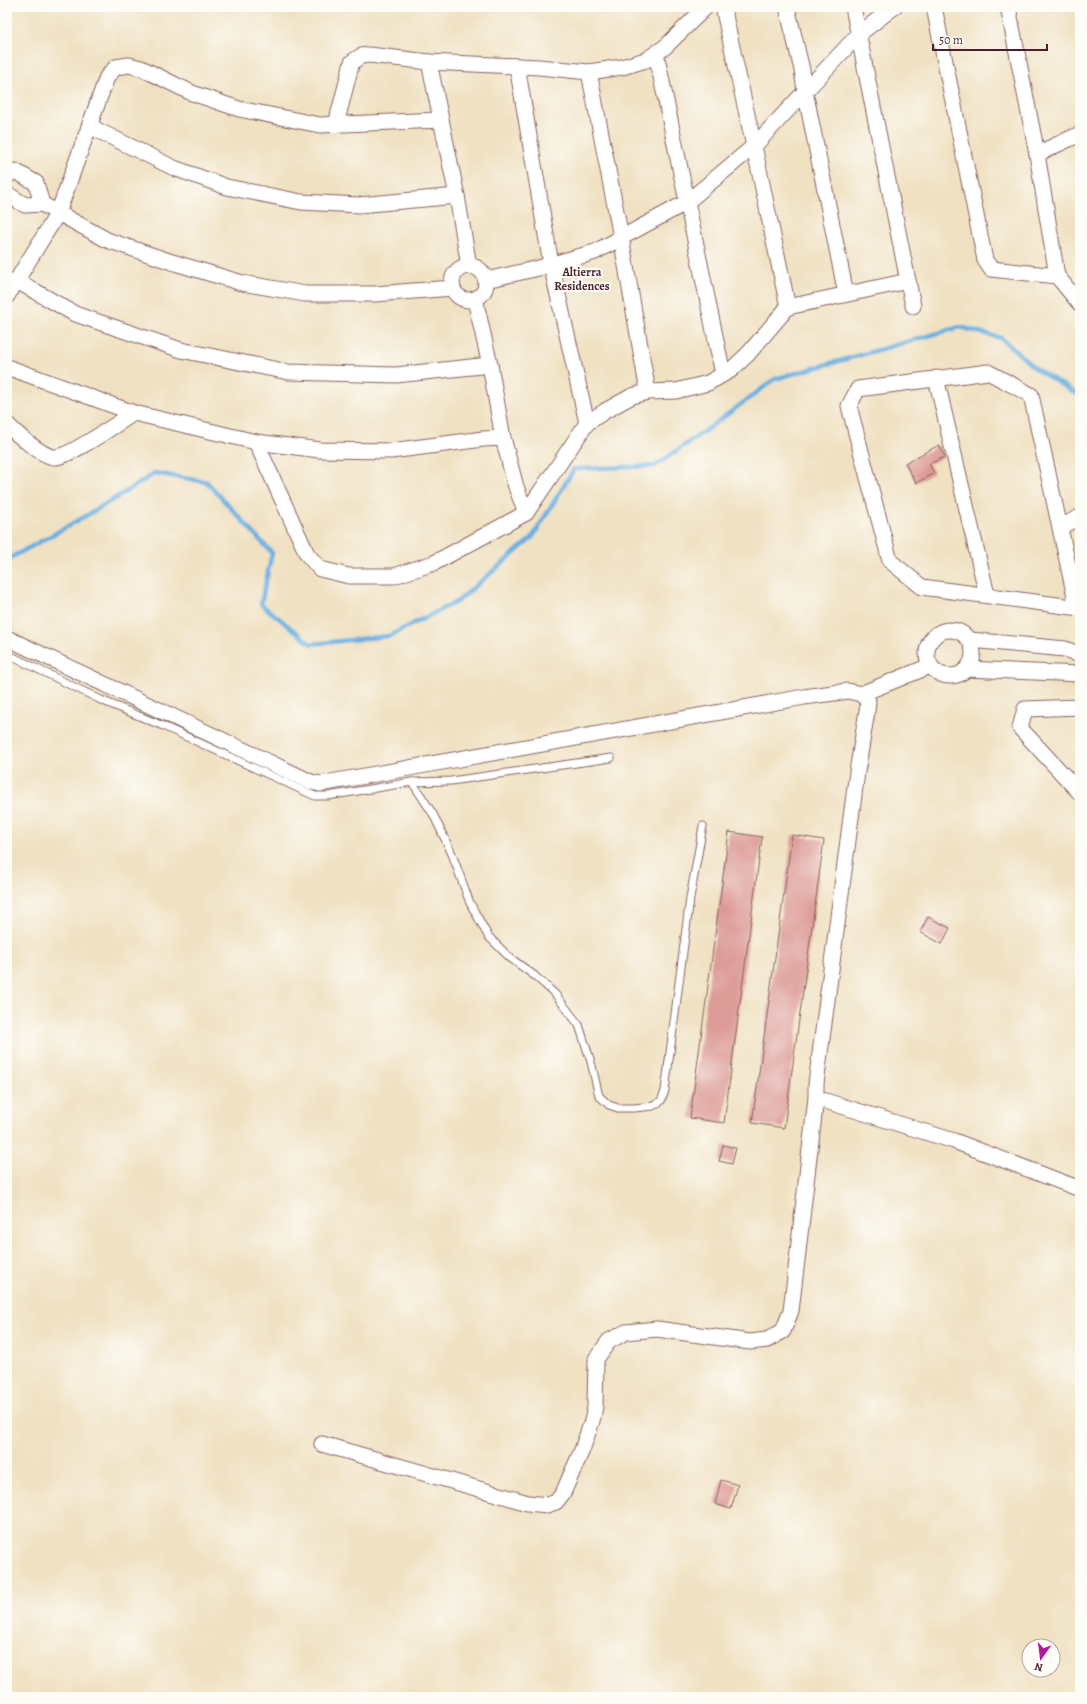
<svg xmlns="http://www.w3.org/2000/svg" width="1087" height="1704" font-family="Alegreya,serif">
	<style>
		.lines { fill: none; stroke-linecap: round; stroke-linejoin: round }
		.stream { stroke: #6bafe1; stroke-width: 4.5 }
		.building { fill: #dd9b97 }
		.service-casing { stroke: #846360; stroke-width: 9 }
		.minor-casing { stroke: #846360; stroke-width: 17 }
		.service { stroke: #fff; stroke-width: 7 }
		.minor { stroke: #fff; stroke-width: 15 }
		.labels { text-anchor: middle; stroke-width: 4; stroke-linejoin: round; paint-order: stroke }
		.neighbourhood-label { font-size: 12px; font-weight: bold; fill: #4a1f2b; stroke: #fdfcf7 }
	</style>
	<rect width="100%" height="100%" fill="#fdfcf7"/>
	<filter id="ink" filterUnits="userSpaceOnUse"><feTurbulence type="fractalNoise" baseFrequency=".025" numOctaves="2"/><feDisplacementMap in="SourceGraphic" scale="8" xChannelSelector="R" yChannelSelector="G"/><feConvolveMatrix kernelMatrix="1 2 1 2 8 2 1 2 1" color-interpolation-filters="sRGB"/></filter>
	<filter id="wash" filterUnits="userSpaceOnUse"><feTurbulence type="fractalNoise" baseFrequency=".012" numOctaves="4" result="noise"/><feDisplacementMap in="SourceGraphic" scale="16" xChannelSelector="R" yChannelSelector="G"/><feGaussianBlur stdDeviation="0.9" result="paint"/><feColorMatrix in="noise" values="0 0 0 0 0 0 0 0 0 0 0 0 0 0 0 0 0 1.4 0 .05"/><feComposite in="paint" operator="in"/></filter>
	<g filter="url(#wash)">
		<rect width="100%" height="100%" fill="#f0e1c2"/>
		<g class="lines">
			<path class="stream" d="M 7,557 L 10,558 C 59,532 108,504 155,473 L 207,482 L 272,553 L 261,604 L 311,644 L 389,636 L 458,601 L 532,538 L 574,469 L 655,466 L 709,428 L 775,379 L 960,327 L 1001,338 L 1036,369 L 1077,394 L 1080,393"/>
		</g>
		<g id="blocks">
			<g class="building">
				<path d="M 939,445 L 945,457 L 929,464 L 934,473 L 916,483 L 905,463 Z"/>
				<path d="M 729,832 L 762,837 L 724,1123 L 690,1118 Z"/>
				<path d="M 792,835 L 824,840 L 784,1128 L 752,1123 Z"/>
				<path d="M 928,917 L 950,928 L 942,944 L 920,932 Z"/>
				<path d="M 723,1145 L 736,1148 L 732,1164 L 719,1161 Z"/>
				<path d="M 721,1480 L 738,1485 L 731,1509 L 715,1504 Z"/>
			</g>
		</g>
	</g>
	<g filter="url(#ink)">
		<use href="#blocks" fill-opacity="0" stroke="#846360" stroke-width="1"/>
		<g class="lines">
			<defs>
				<g id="service">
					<path d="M 7,654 L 101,700 L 163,726 L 315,796 L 328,796 L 412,782 L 451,781 L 611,758"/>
					<path d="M 412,782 L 433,814 L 452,854 L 470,903 L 488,936 L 509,957 L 535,976 L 555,994 L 579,1025 L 591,1062 L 599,1096 L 609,1105 L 618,1108 L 634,1108 L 653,1106 L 661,1101 L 665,1091 L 690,898 L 703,826"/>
				</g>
				<g id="minor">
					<path d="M 723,7 L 754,146 L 788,307"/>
					<path d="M 787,7 L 802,70 L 805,91 L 846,294"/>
					<path d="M 853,7 L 913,306"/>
					<path d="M 934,7 L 985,260 L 991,269 L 1057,276"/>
					<path d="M 1008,7 L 1037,154 L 1057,276 L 1080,304"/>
					<path d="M 656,53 L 723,374"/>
					<path d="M 429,62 L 457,196 L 469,266"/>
					<path d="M 517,66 L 551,264 L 587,423"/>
					<path d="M 589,72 L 621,237 L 648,392"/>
					<path d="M 336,124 L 352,62 L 361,56 L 369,55 L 429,62 L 539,67 L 589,72 L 622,67 L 646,60 L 665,47 L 706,7"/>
					<path d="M 89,126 L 174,168 L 227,187 L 301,202 L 359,205 L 457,196"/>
					<path d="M 1037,154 L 1080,134"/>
					<path d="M 7,176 L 15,171 L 36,183 L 42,204"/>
					<path d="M 7,194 L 25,205 L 42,204 L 107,240 L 172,262 L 242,283 L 305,294 L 375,294 L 453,288"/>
					<circle cx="469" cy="283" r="17"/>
					<path d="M 486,280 L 539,268 L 595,252 L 687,202 L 754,146 L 859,34 L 894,7"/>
					<path d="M 17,281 L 75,314 L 181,350 L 288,372 L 396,375 L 490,365"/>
					<path d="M 7,296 L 58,213 L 107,77 L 116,67 L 129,65 L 141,68 L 192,93 L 239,109 L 320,125 L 441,120"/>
					<path d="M 475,299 L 490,365 L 503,438 L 516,487 L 526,513"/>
					<path d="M 7,367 L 134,413 L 256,442 L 320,450 L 391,451 L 483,439 L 503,438"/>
					<path d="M 936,378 L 987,595"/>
					<path d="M 7,424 C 15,433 43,457 55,457 C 70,457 119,422 134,413"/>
					<path d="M 256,442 L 307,554 L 320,569 L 349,576 L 394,576 L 434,563 L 526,513 L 587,423 L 605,411 L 632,396 L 648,392 L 676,391 L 708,383 L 731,370 L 748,354 L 788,307 L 908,281"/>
					<path d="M 1060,527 L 1080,517"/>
					<path d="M 1077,606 L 1031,395 L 988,372 L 858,389 L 849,406 L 890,561 L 922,587 L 1080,608"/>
					<circle cx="950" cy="653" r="23"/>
					<path d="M 7,638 L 311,782 L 320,784 L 804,697 L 848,691 L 861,694 L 868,701 L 867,711 L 857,772 L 816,1084 L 816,1098 L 954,1141 L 1080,1189"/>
					<path d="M 970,640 L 1065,649 L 1080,655"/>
					<path d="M 967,669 L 1080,674"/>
					<path d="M 861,694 L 930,666"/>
					<path d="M 1080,707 L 1025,709 L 1020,728 L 1080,793"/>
					<path d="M 322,1444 L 528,1503 L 547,1505 L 556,1502 L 563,1493 L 582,1450 L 592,1421 L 595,1407 L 596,1359 L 609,1341 L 626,1332 L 657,1329 L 750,1342 L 767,1340 L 783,1331 L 791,1311 L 816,1098"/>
				</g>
			</defs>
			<use href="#service" class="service-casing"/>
			<use href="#minor" class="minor-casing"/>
			<use href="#service" class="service"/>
			<use href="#minor" class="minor"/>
		</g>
	</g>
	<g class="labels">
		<g class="neighbourhood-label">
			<text x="582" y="276">Altierra<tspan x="582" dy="14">Residences</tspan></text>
		</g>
	</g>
	<rect width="1087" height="1704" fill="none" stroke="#fdfcf7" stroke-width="24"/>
	<g transform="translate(1041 1658) rotate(194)"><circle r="19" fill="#fdfcf7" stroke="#b5a4a5"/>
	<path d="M0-3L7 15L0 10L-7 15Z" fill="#b5179e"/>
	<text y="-6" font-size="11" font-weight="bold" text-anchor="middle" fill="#4a1f2b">N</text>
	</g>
	<path d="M933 44v6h114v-6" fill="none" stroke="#4a1f2b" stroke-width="2"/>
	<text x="939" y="44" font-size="12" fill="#4a1f2b" stroke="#fdfcf7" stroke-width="3" paint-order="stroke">50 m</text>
</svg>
